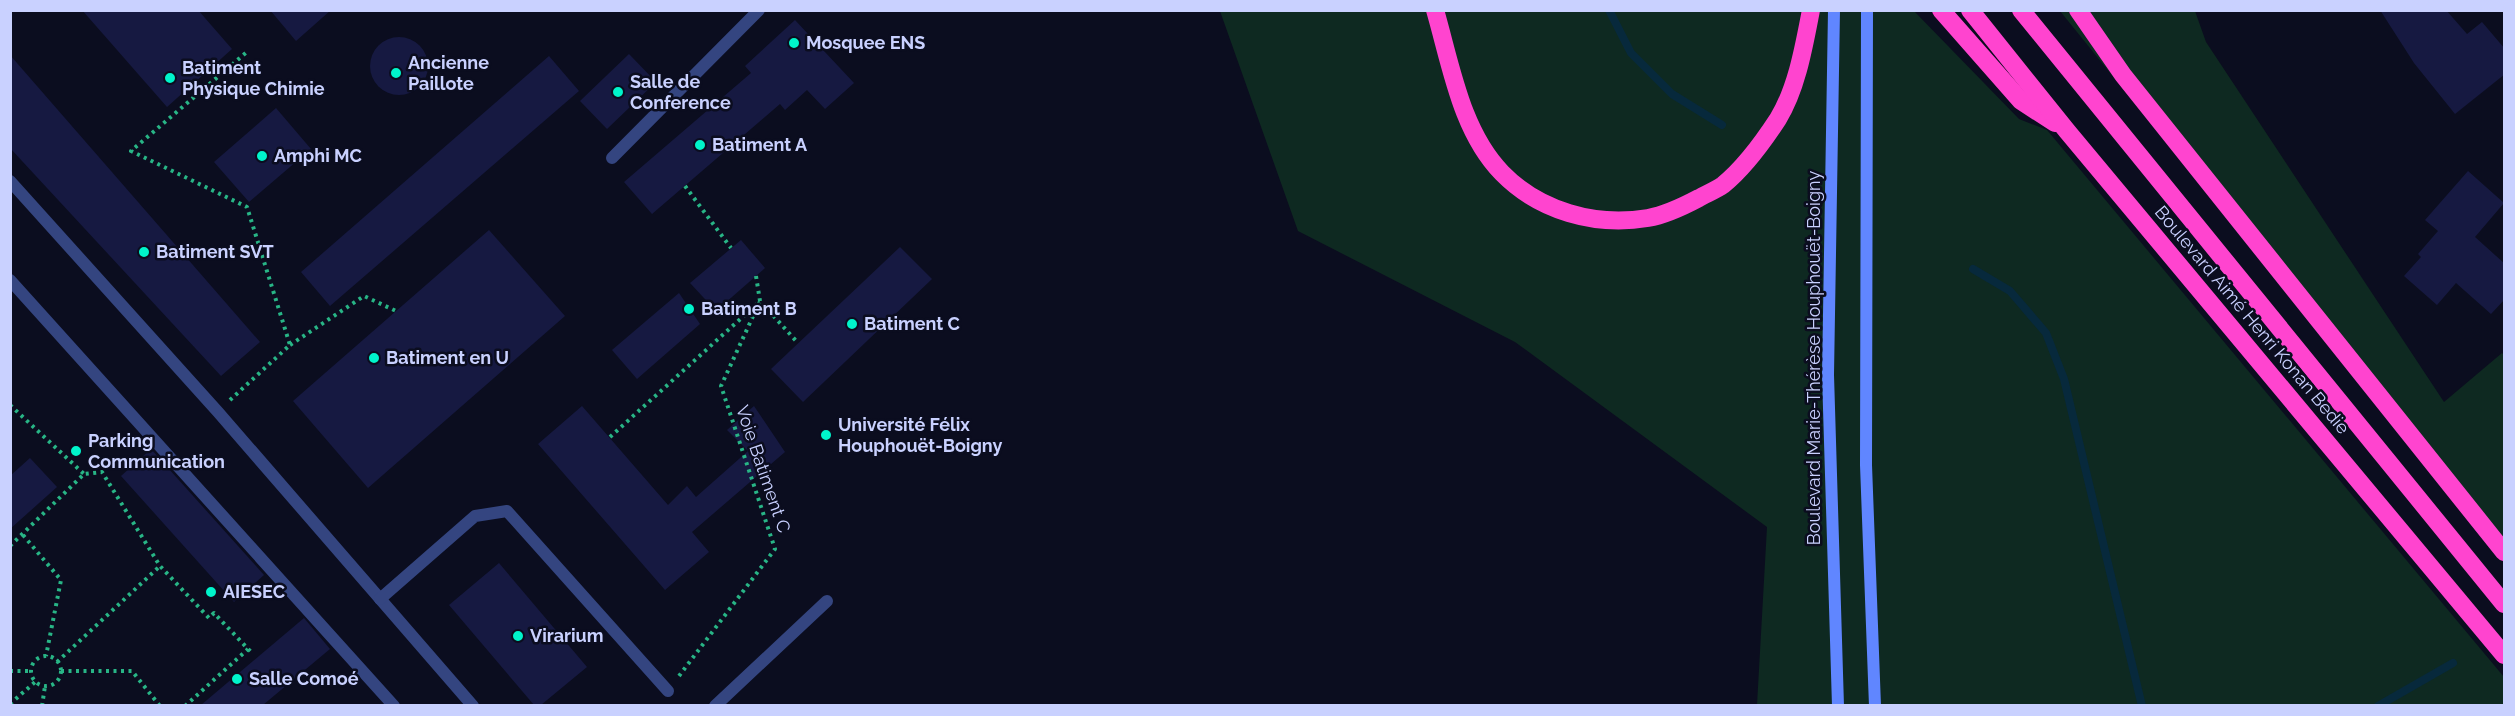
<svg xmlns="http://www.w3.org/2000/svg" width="2515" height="716" font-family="Raleway,sans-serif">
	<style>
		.green { fill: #0e2921 }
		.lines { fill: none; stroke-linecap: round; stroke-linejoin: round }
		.stream { stroke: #07293c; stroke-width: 8 }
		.building { fill: #161941 }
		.path { stroke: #28b586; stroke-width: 4; stroke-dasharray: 3 4.5; stroke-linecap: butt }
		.lane { stroke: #344580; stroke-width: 12 }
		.street { stroke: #344580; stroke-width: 12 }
		.secondary { stroke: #6086ff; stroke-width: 12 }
		.highway { stroke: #ff44cf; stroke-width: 18 }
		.poi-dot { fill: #00f4cb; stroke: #0b0d1f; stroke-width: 2 }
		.labels { text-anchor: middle; stroke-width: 5; stroke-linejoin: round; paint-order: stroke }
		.poi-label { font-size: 18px; font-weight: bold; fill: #c9d1ff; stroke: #0b0d1f; text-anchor: start }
		.street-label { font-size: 18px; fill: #c9d1ff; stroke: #0b0d1f }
	</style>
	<rect width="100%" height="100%" fill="#0b0d1f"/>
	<g class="green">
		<path d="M 1220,11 L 1914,11 L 2019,119 L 2047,130 L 2504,677 L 2504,705 L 1757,705 L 1767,527 L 1515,342 L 1298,231 Z"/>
		<path d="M 2060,11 L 2195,11 L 2206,42 L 2444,402 L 2502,353 L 2504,355 L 2504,560 Z"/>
	</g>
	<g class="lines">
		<g class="stream">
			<path d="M 1609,10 L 1631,53 L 1672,94 L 1722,125"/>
			<path d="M 1973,269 L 2010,291 L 2046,333 L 2064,379 L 2142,706"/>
			<path d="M 2378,706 L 2453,663"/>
		</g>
	</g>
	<g class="building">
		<path d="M 82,10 L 198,10 L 232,49 L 167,107 Z"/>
		<path d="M 270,10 L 331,10 L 296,41 Z"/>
		<path d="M 2380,10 L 2446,10 L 2467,34 L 2482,22 L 2505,49 L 2505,74 L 2455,114 L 2414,63 Z"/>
		<path d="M 795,20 L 854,83 L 825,109 L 807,90 L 785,110 L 780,104 L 652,214 L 624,182 L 751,73 L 745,66 Z"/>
		<circle cx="399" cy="66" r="29"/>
		<path d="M 629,54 L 656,82 L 607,129 L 580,101 Z"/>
		<path d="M 10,55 L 260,342 L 221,376 L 10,148 Z"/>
		<path d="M 549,56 L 579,91 L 330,306 L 301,272 Z"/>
		<path d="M 276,108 L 311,149 L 249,202 L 214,162 Z"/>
		<path d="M 2468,171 L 2504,203 L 2475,237 L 2505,264 L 2505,299 L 2491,314 L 2456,283 L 2437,305 L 2404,276 L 2421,257 L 2418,254 L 2438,231 L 2425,220 Z"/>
		<path d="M 489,230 L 565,316 L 368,488 L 293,401 Z"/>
		<path d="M 741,240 L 765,268 L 716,311 L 690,283 Z"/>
		<path d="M 900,247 L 932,279 L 803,402 L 771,369 Z"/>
		<path d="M 679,293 L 700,324 L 637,379 L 612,350 Z"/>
		<path d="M 582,406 L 668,505 L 687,486 L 696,497 L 748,451 L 727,430 L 754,406 L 785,452 L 692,532 L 709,552 L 665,590 L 538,444 Z"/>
		<path d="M 151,449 L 264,575 L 234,602 L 121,476 Z"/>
		<path d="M 30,458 L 57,487 L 10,529 L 10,476 Z"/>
		<path d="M 499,563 L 587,667 L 541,705 L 534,705 L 449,605 Z"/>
		<path d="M 304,618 L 330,649 L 263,705 L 201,705 Z"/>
	</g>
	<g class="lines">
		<g class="path">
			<path d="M 685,186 L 731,248"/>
			<path d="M 756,276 L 760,301 L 798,343"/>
			<path d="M 290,345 L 364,296 L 396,311"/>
			<path d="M 230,400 L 290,345 L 247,207 L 131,151 L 248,51"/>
			<path d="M 10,405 L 84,474"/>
			<path d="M 610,437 L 758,303"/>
			<path d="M 23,535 L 61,580 L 46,656"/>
			<path d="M 10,546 L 84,474 L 102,472 L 160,566 L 209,618 L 214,613 L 251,652"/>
			<circle cx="46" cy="671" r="15"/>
			<path d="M 57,662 L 160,566"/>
			<path d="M 10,671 L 31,671"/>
			<path d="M 61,671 L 132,671 L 160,706"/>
			<path d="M 679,676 L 775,549 L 721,386 L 760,301"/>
			<path d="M 10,704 L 35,682"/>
			<path d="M 42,706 L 45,686"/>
			<path d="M 185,706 L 248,649"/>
		</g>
		<g class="lane">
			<path d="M 10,181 L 218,412 L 473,706"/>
			<path d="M 380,599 L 475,516 L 507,511 L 668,691"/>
		</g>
		<g class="street">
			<path d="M 612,158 L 759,10"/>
			<path d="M 10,280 L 394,706"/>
			<path d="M 715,706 L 827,601"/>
		</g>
		<g class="secondary">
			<path d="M 1834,10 L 1828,375 L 1838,706"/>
			<path d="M 1867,10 L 1866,465 L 1875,706"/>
		</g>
		<g class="highway">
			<path d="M 1435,10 C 1451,65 1461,131 1502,173 C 1539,211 1595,227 1648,218 C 1665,215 1684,206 1699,198 C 1706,194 1716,190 1723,185 C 1744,168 1763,142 1778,119 C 1797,88 1804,46 1811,10"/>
			<path d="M 1941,10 L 2021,101 L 2055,123"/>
			<path d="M 1970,10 L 2067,131 L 2504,655"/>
			<path d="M 2021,10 L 2504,604"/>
			<path d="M 2078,10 L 2123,75 L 2504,552"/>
		</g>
	</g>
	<g class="poi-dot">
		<circle cx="794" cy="43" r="6"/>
		<circle cx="396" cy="73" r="6"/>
		<circle cx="170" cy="78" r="6"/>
		<circle cx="618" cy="92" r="6"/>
		<circle cx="700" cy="145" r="6"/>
		<circle cx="262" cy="156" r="6"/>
		<circle cx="144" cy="252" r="6"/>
		<circle cx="689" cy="309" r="6"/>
		<circle cx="852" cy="324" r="6"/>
		<circle cx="374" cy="358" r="6"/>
		<circle cx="826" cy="435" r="6"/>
		<circle cx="76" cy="451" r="6"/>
		<circle cx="211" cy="592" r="6"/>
		<circle cx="518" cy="636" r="6"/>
		<circle cx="237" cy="679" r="6"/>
	</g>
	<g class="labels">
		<g class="poi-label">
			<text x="806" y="49">Mosquee ENS</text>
			<text x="408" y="69">Ancienne<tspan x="408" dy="21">Paillote</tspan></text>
			<text x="182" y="74">Batiment<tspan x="182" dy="21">Physique Chimie</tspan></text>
			<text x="630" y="88">Salle de<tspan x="630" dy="21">Conference</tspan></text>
			<text x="712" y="151">Batiment A</text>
			<text x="274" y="162">Amphi MC</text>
			<text x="156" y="258">Batiment SVT</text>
			<text x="701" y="315">Batiment B</text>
			<text x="864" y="330">Batiment C</text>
			<text x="386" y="364">Batiment en U</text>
			<text x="838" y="431">Université Félix<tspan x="838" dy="21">Houphouët-Boigny</tspan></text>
			<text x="88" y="447">Parking<tspan x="88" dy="21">Communication</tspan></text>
			<text x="223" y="598">AIESEC</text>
			<text x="530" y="642">Virarium</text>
			<text x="249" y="685">Salle Comoé</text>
		</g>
		<g class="street-label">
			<text transform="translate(2252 320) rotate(50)" y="6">Boulevard Aimé Henri Konan Bedie</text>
			<text transform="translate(1814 358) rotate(-90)" y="6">Boulevard Marie-Thérèse Houphouët-Boigny</text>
			<text transform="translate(763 469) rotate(71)" y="6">Voie Batiment C</text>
		</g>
	</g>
	<rect width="2515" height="716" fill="none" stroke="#c9d1ff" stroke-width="24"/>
</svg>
